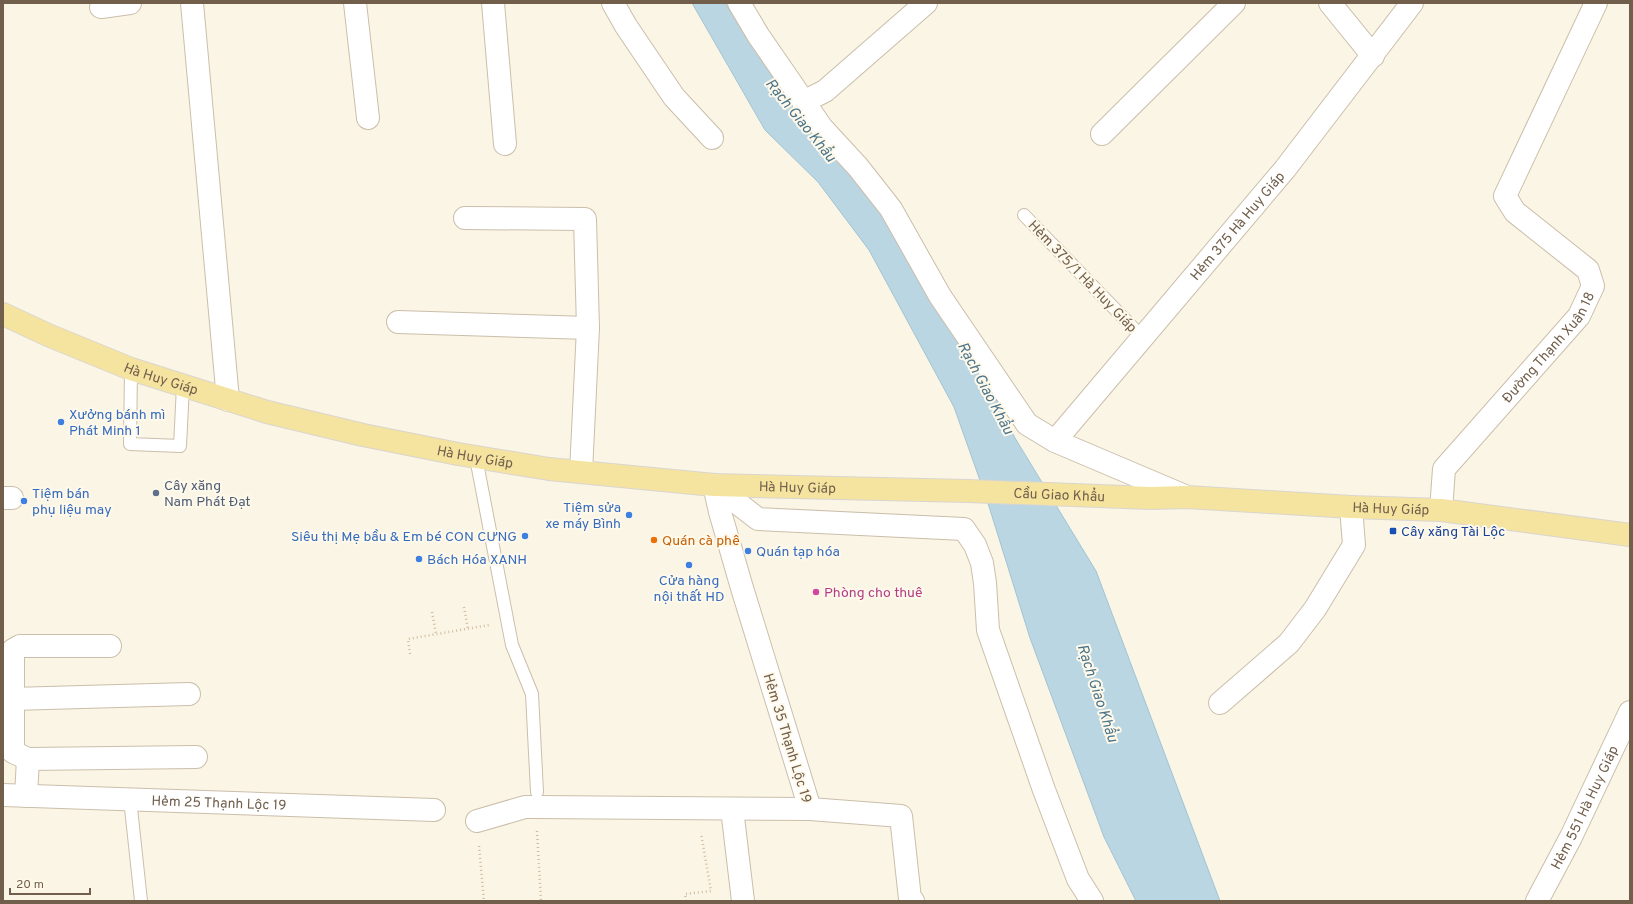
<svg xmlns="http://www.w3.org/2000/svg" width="1633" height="904" font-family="Overpass,sans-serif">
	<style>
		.water { fill: #bad6e2; stroke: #a1c3d3 }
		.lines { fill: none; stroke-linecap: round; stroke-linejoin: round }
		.lane-casing { stroke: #cbbeab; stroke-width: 14 }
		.street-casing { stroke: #cbbeab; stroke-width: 24 }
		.primary-casing { stroke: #dad5d0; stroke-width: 24 }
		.path { stroke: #d2bca1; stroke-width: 2.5; stroke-dasharray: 1 3; stroke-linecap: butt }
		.lane { stroke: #fff; stroke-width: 12 }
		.street { stroke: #fff; stroke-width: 22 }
		.primary { stroke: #f5e4a0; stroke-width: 22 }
		.shop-dot { fill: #3f7fe0; stroke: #fef9ea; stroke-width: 1.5 }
		.service-dot { fill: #5c6f8a; stroke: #fef9ea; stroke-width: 1.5 }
		.transit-dot { fill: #1a4fb4; stroke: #fef9ea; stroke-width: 1.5 }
		.food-dot { fill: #e8710a; stroke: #fef9ea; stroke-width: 1.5 }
		.hotel-dot { fill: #d1479c; stroke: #fef9ea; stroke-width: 1.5 }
		.labels { text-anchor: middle; stroke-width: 4; stroke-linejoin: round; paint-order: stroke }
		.street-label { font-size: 14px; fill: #715f4b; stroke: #fef9ea }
		.shop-label { font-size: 14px; fill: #366cbe; stroke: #fef9ea; text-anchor: start }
		.service-label { font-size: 14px; fill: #4e5e75; stroke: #fef9ea; text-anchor: start }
		.transit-label { font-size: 14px; fill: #164399; stroke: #fef9ea; text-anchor: start }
		.food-label { font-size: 14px; fill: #c56008; stroke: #fef9ea; text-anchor: start }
		.hotel-label { font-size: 14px; fill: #b23c85; stroke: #fef9ea; text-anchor: start }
		.water-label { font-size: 15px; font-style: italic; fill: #4a748a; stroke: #fef9ea }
	</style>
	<rect width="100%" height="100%" fill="#faf5e4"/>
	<path class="water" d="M 692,3 L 725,3 L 788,101 L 867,181 L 972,351 L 1015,438 L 1096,571 L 1220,901 L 1136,901 L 1104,837 L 1030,638 L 987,500 L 954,407 L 869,250 L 818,182 L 765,130 Z"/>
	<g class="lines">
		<defs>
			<g id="lane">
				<path d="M 1024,215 L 1142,337"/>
				<path d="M 131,369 L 130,444 L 180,446 L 183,386"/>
				<path d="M 476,458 L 512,645 L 532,694 L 537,792"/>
				<path d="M 130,799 L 141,901"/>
			</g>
			<g id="street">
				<path d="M 192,3 L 228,400"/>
				<path d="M 355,3 L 368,118"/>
				<path d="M 493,3 L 505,144"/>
				<path d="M 613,3 L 626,26 L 674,97 L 712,138"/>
				<path d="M 739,3 L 758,35 L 822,128 L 858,167 L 891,209 L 940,296 L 1027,424 L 1055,441 L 1187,497"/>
				<path d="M 1330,3 L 1373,56"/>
				<path d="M 101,7 L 130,3"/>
				<path d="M 803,102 L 825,91 L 926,3"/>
				<path d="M 1102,134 L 1234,3"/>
				<path d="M 465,218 L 585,219 L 588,328 L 581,472"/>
				<path d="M 398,322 L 588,328"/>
				<path id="s1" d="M 1055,441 L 1285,169 L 1412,3"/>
				<path d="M 714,485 L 758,519 L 964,529 L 975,545 L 982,563 L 985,583 L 988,630 L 1044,790 L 1078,879 L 1092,901"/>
				<path d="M 3,498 L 12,498"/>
				<path id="s2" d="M 1441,510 L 1444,469 L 1579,316 L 1593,286 L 1588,270 L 1515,212 L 1505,196 L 1596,3"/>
				<path d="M 12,699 L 189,694"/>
				<path d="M 1220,703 L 1289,643 L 1315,609 L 1354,545 L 1351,507"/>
				<path d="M 28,759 L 13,752 L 13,650 L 20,646 L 110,646"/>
				<path id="s3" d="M 3,795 L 434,810"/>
				<path d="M 26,796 L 28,759 L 196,757"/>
				<path d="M 732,809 L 743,901"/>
				<path d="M 810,809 L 901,816 L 910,899 L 913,901"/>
				<path d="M 477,821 L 525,807 L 535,807 L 810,809 L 742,588 L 720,512 L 714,485"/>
				<path id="s4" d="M 1537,901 L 1571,837 L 1630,712"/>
			</g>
			<g id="primary">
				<path id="s5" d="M 3,314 L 48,335 L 131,369 L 267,412 L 363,435 L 458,454 L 549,469 L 714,485 L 968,491 L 1150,498 L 1187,497 L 1351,507 L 1441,510 L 1630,535"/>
			</g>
		</defs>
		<use href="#lane" class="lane-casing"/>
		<use href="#street" class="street-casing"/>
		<use href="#primary" class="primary-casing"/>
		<g class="path">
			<path d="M 464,607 L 468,629"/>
			<path d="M 432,612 L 436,634"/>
			<path d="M 410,654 L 408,639 L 489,625"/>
			<path d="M 537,831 L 541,901"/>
			<path d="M 479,846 L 484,901"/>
			<path d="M 686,901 L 685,894 L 711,891 L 701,833"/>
		</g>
		<use href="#lane" class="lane"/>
		<use href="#street" class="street"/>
		<use href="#primary" class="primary"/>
	</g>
	<g class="shop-dot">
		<circle cx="61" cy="422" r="4"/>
		<circle cx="24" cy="501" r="4"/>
		<circle cx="629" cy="515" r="4"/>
		<circle cx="525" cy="536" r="4"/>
		<circle cx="748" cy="551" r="4"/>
		<circle cx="419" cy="559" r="4"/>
		<circle cx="689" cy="565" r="4"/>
	</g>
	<circle class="service-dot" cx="156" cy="493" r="4"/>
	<rect class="transit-dot" x="1389" y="527" width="8" height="8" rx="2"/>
	<circle class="food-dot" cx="654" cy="540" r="4"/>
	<circle class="hotel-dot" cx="816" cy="592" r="4"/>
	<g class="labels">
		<g class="street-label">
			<text dy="5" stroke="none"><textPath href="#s1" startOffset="282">Hẻm 375 Hà Huy Giáp</textPath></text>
			<text transform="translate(1083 276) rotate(46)" y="5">Hẻm 375/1 Hà Huy Giáp</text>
			<text dy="5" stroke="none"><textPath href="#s2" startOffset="202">Đường Thạnh Xuân 18</textPath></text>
			<text dy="5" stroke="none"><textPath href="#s5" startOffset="171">Hà Huy Giáp</textPath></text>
			<text dy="5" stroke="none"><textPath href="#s5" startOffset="495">Hà Huy Giáp</textPath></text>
			<text dy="5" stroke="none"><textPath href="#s5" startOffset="819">Hà Huy Giáp</textPath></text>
			<text dy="5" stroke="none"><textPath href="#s5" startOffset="1081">Cầu Giao Khẩu</textPath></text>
			<text dy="5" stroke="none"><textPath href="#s5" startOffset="1413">Hà Huy Giáp</textPath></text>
			<text transform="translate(788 738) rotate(73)" y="5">Hẻm 35 Thạnh Lộc 19</text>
			<text dy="5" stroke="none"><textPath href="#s3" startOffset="216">Hẻm 25 Thạnh Lộc 19</textPath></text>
			<text dy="5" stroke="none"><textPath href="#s4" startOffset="105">Hẻm 551 Hà Huy Giáp</textPath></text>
		</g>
		<g class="shop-label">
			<text x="69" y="419">Xưởng bánh mì<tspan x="69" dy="16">Phát Minh 1</tspan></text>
			<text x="32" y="498">Tiệm bán<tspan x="32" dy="16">phụ liệu may</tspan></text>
			<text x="621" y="512" text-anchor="end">Tiệm sửa<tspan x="621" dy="16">xe máy Bình</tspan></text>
			<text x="517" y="541" text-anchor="end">Siêu thị Mẹ bầu &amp; Em bé CON CƯNG</text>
			<text x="756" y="556">Quán tạp hóa</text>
			<text x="427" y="564">Bách Hóa XANH</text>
			<text x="689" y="585" text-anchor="middle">Cửa hàng<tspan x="689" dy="16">nội thất HD</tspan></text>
		</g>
		<g class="service-label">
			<text x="164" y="490">Cây xăng<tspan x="164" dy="16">Nam Phát Đạt</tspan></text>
		</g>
		<g class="transit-label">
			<text x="1401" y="536">Cây xăng Tài Lộc</text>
		</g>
		<g class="food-label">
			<text x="662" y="545">Quán cà phê</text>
		</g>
		<g class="hotel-label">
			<text x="824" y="597">Phòng cho thuê</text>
		</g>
		<g class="water-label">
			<text transform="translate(801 120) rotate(51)" y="5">Rạch Giao Khẩu</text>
			<text transform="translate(986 388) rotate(62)" y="5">Rạch Giao Khẩu</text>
			<text transform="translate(1098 693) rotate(72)" y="5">Rạch Giao Khẩu</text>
		</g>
	</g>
	<rect width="1633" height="904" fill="none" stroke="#715f4b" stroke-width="8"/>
	<path d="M10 888v6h80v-6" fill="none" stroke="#715f4b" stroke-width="2"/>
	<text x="16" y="888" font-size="12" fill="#715f4b" stroke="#fef9ea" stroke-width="3" paint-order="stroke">20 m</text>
</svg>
